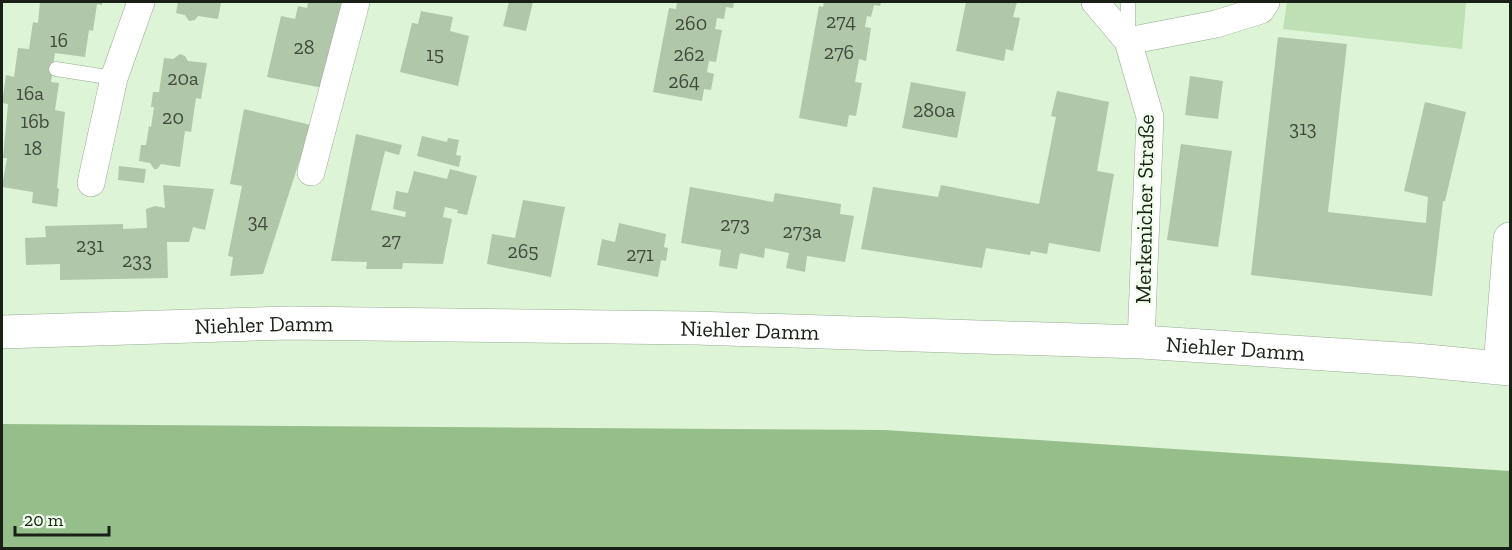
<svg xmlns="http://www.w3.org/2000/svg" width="1512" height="550" font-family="'Zilla Slab',serif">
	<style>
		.green { fill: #bee0b4 }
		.water { fill: #95be8a }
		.building { fill: #b0c7aa }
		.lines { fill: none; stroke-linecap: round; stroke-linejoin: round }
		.lane-casing { stroke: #96ac90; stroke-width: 15 }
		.street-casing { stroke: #96ac90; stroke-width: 28 }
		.secondary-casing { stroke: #96ac90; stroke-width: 34 }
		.lane { stroke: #fff; stroke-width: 14 }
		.street { stroke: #fff; stroke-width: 27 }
		.secondary { stroke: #fff; stroke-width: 33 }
		.labels { text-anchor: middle; stroke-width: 5; stroke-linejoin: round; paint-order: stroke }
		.number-label { font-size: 20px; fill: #3f4a3b }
		.street-label { font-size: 22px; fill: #192116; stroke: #f0ffec }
	</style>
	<rect width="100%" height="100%" fill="#ddf4d6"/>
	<path class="green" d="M 1287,2 L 1466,2 L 1462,49 L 1283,29 Z"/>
	<path class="water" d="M 2,424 L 885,430 L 1510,471 L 1510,548 L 2,548 Z"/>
	<g class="building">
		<path d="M 40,2 L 102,2 L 102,5 L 97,4 L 93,31 L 89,30 L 85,57 L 55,53 L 51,82 L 59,83 L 55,110 L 65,112 L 57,188 L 59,189 L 57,207 L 32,203 L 33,192 L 2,187 L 7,158 L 3,158 L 8,104 L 2,103 L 6,75 L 14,77 L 18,48 L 29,49 L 33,22 L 38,23 Z"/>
		<path d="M 178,2 L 221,2 L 218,19 L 198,16 L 195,20 L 189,21 L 185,15 L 176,13 Z"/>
		<path d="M 308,2 L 349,2 L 323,88 L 267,77 L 281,16 L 295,19 L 298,6 L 307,8 Z"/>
		<path d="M 509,2 L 533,2 L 526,31 L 503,26 Z"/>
		<path d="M 677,2 L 734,2 L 733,8 L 726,7 L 724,19 L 717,18 L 715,29 L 722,30 L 716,62 L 709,61 L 707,72 L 714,74 L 711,90 L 704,89 L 702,101 L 653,92 L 669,8 L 676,9 Z"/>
		<path d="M 824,2 L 881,2 L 880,6 L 874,5 L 871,17 L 867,16 L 865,27 L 871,28 L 866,61 L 859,59 L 857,71 L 855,82 L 862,83 L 856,116 L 849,115 L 847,127 L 799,118 L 819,6 L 823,7 Z"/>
		<path d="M 966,2 L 1017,2 L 1013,17 L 1020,18 L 1013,51 L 1006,49 L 1004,61 L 956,51 Z"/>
		<path d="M 421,11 L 453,17 L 450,31 L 469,36 L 458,86 L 400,72 L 412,23 L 418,24 Z"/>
		<path d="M 1278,37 L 1347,44 L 1328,212 L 1426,223 L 1428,197 L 1404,191 L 1425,102 L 1466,112 L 1445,201 L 1443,201 L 1432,296 L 1251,275 Z"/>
		<path d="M 180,54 L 185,56 L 188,61 L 207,63 L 201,99 L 196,98 L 191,132 L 185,131 L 180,167 L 161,164 L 157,169 L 154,169 L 150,163 L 139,161 L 141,145 L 146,145 L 149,126 L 151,127 L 154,107 L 151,107 L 153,92 L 159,92 L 164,58 L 173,59 Z"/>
		<path d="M 1190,76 L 1223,81 L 1218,119 L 1185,115 Z"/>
		<path d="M 911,82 L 966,92 L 957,138 L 902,128 Z"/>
		<path d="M 1057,91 L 1109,102 L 1097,171 L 1114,174 L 1100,252 L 1049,243 L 1047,254 L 1031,251 L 1030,255 L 986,248 L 982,268 L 861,249 L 873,187 L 938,197 L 941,185 L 1039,204 L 1056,117 L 1051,116 Z"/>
		<path d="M 244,109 L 311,125 L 263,274 L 230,276 L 233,257 L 228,256 L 242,186 L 230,184 Z"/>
		<path d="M 356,134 L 402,145 L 399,155 L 385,151 L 371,210 L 405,217 L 406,212 L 393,209 L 396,191 L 408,193 L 414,171 L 447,179 L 450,169 L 477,176 L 467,215 L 457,213 L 458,210 L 445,207 L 443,217 L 452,219 L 443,264 L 403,263 L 402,269 L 366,269 L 367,262 L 331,261 Z"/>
		<path d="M 422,136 L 447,142 L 448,138 L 459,140 L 456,155 L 461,156 L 459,167 L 417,156 Z"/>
		<path d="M 1181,144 L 1232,151 L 1218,247 L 1167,240 Z"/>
		<path d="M 119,166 L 146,169 L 144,183 L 118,180 Z"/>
		<path d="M 163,185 L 214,189 L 205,230 L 193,227 L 189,242 L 167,242 L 168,278 L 60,280 L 60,264 L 26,265 L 25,238 L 46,237 L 45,226 L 123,224 L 123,229 L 147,228 L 146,209 L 155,206 L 165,208 Z"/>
		<path d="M 690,187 L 773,202 L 775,193 L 841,204 L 840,214 L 854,216 L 845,262 L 807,256 L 805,272 L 786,268 L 789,253 L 765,248 L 764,258 L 740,253 L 737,269 L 719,266 L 721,250 L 681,243 Z"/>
		<path d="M 523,200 L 565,207 L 551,277 L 487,264 L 492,234 L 515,238 Z"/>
		<path d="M 619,223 L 666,234 L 664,247 L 668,248 L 666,261 L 661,260 L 658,277 L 597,265 L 602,239 L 615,242 Z"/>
	</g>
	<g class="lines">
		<defs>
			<g id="lane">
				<path d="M 1128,2 L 1128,38"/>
				<path d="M 56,69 L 114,78"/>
			</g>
			<g id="street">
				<path d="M 1095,2 L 1128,41 L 1150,117 L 1141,342"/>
				<path d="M 1128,41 L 1216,24 L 1261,10 L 1266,2"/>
				<path d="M 311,172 L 356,2"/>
				<path d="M 91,183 L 114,78 L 141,2"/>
			</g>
			<g id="secondary">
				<path id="s1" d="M 2,332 L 289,323 L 695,328 L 1141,342 L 1416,360 L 1510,369"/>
				<path d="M 1500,367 L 1510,239"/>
			</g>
		</defs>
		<use href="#lane" class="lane-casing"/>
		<use href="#street" class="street-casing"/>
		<use href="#secondary" class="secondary-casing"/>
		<use href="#lane" class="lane"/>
		<use href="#street" class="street"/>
		<use href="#secondary" class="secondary"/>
	</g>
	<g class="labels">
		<g class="number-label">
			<text x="841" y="28">274</text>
			<text x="691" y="30">260</text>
			<text x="59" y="47">16</text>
			<text x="304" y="54">28</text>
			<text x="839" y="59">276</text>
			<text x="435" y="61">15</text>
			<text x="689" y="61">262</text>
			<text x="183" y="85">20a</text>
			<text x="684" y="88">264</text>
			<text x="30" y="100">16a</text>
			<text x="934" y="117">280a</text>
			<text x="173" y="124">20</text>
			<text x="35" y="128">16b</text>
			<text x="1303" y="135">313</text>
			<text x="33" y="155">18</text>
			<text x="258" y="228">34</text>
			<text x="735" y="231">273</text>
			<text x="802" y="238">273a</text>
			<text x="391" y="247">27</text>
			<text x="90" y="252">231</text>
			<text x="523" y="258">265</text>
			<text x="640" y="261">271</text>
			<text x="137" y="267">233</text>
		</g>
		<g class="street-label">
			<text transform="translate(1144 209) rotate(-89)" y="8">Merkenicher Straße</text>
			<text dy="8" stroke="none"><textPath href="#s1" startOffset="262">Niehler Damm</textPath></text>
			<text dy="8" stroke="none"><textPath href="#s1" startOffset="748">Niehler Damm</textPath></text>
			<text dy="8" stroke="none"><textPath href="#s1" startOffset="1234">Niehler Damm</textPath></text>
		</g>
	</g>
	<rect width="1512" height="550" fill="none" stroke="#192116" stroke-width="6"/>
	<path d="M15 526v9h94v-9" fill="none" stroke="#192116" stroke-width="3"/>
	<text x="24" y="526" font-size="18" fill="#192116" stroke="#f0ffec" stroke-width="4.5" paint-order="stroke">20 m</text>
</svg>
